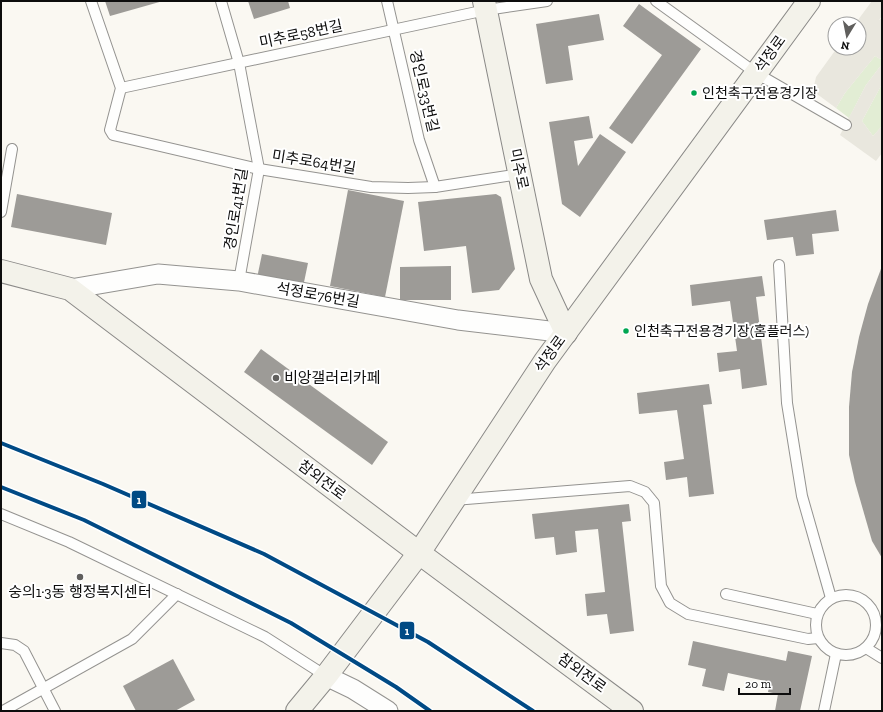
<svg xmlns="http://www.w3.org/2000/svg" width="883" height="712" font-family="'Zilla Slab','Noto Sans KR',serif">
	<style>
		.green { fill: #e2edd4 }
		.plaza { fill: #e9e7de }
		.building { fill: #9d9b97 }
		.lines { fill: none; stroke-linecap: round; stroke-linejoin: round }
		.lane-casing { stroke: #949390; stroke-width: 12 }
		.street-casing { stroke: #949390; stroke-width: 21 }
		.secondary-casing { stroke: #8a8987; stroke-width: 24 }
		.lane { stroke: #fefefd; stroke-width: 10 }
		.street { stroke: #fefefd; stroke-width: 19 }
		.secondary { stroke: #f3f2ea; stroke-width: 22 }
		.metro-1-casing { stroke: #fff; stroke-width: 7 }
		.metro-1 { stroke: #004a85; stroke-width: 4 }
		.bus-dot { fill: #00a651; stroke: #fff; stroke-width: 1.5 }
		.poi-dot { fill: #605f5d; stroke: #fff; stroke-width: 1.5 }
		.labels { text-anchor: middle; stroke-width: 4; stroke-linejoin: round; paint-order: stroke }
		.bus-label { font-size: 14px; fill: #0d0d0d; stroke: #fff; text-anchor: start }
		.street-label { font-size: 15px; fill: #0d0d0d; stroke: #fff }
		.poi-label { font-size: 15px; fill: #0d0d0d; stroke: #fff; text-anchor: start }
		.line-badge { stroke: #fff; stroke-width: 1.5 }
		.badge-label { font-size: 11px; text-anchor: middle; font-weight: bold; fill: #fff }
	</style>
	<rect width="100%" height="100%" fill="#faf8f2"/>
	<g class="green">
		<path d="M 875,56 L 880,59 L 882,57 L 882,64 L 866,85 L 849,118 L 836,108 L 845,93 Z"/>
		<path d="M 882,84 L 882,126 L 873,136 L 862,121 Z"/>
	</g>
	<g class="plaza">
		<path d="M 872,1 L 882,1 L 882,16 L 879,20 L 882,18 L 882,57 L 880,59 L 875,56 L 845,93 L 836,108 L 817,94 L 814,86 L 816,77 L 837,48 L 859,48 L 859,24 L 855,24 Z"/>
		<path d="M 882,64 L 882,84 L 862,121 L 873,136 L 882,126 L 882,153 L 876,161 L 840,135 L 866,85 Z"/>
	</g>
	<g class="building">
		<path d="M 105,1 L 163,1 L 110,16 Z"/>
		<path d="M 248,1 L 288,1 L 290,8 L 254,19 Z"/>
		<path d="M 639,4 L 701,49 L 632,144 L 609,128 L 662,55 L 623,26 Z"/>
		<path d="M 599,14 L 604,40 L 568,46 L 573,80 L 546,84 L 536,24 Z"/>
		<path d="M 589,116 L 593,138 L 574,141 L 578,166 L 600,134 L 626,152 L 580,217 L 562,204 L 549,122 Z"/>
		<path d="M 348,190 L 404,201 L 385,297 L 330,286 Z"/>
		<path d="M 17,194 L 112,213 L 106,245 L 11,227 Z"/>
		<path d="M 496,194 L 501,197 L 515,269 L 499,290 L 472,293 L 466,246 L 424,251 L 418,202 Z"/>
		<path d="M 836,210 L 839,231 L 812,234 L 814,254 L 796,256 L 793,237 L 767,240 L 764,220 Z"/>
		<path d="M 262,254 L 308,263 L 303,287 L 257,278 Z"/>
		<path d="M 451,266 L 451,300 L 400,300 L 400,267 Z"/>
		<path d="M 882,266 L 882,558 L 872,541 L 855,482 L 849,455 L 849,407 L 852,372 L 859,337 L 868,304 Z"/>
		<path d="M 762,276 L 765,296 L 756,297 L 767,385 L 742,389 L 740,369 L 719,372 L 717,353 L 737,351 L 730,301 L 692,306 L 690,285 Z"/>
		<path d="M 261,349 L 388,442 L 372,465 L 244,372 Z"/>
		<path d="M 709,384 L 712,404 L 703,405 L 714,494 L 689,497 L 687,477 L 666,480 L 664,462 L 684,459 L 677,410 L 639,414 L 637,393 Z"/>
		<path d="M 629,504 L 631,521 L 622,522 L 634,631 L 610,634 L 607,614 L 587,616 L 585,594 L 605,592 L 598,529 L 575,531 L 577,552 L 556,555 L 554,537 L 535,539 L 532,514 Z"/>
		<path d="M 693,641 L 786,661 L 788,651 L 812,656 L 800,711 L 775,711 L 778,694 L 768,692 L 770,682 L 728,673 L 724,691 L 702,686 L 706,669 L 688,665 Z"/>
		<path d="M 173,659 L 195,700 L 175,711 L 136,711 L 123,686 Z"/>
	</g>
	<g class="lines">
		<defs>
			<g id="lane">
				<path d="M 91,1 L 121,88 L 110,130 L 113,135 L 259,169 L 371,187 L 408,188 L 435,187 L 520,174"/>
				<path d="M 221,1 L 239,63 L 259,169 L 239,281"/>
				<path d="M 387,1 L 419,140 L 435,187"/>
				<path d="M 656,1 L 756,73 L 846,125"/>
				<path d="M 121,88 L 486,10 L 547,1"/>
				<path d="M 1,212 L 12,149"/>
				<path d="M 779,265 L 787,403 L 802,496 L 831,598"/>
				<path d="M 454,500 L 630,486 L 645,492 L 654,503 L 661,586 L 670,603 L 688,614 L 808,639 L 818,638"/>
				<path d="M 1,514 L 69,542 L 265,637 L 326,676"/>
				<path d="M 726,594 L 817,614"/>
				<circle cx="846" cy="625" r="30"/>
				<path d="M 1,643 L 15,645 L 24,651 L 55,711"/>
				<path d="M 866,648 L 882,658"/>
				<path d="M 3,711 L 132,639 L 177,594"/>
				<path d="M 824,711 L 836,654"/>
			</g>
			<g id="street">
				<path d="M 70,289 L 158,274 L 239,281 L 458,320 L 566,333"/>
				<path d="M 326,676 L 353,689 L 388,711"/>
			</g>
			<g id="secondary">
				<path d="M 484,1 L 541,279 L 566,333"/>
				<path d="M 1,271 L 70,289 L 419,553 L 632,711"/>
				<path d="M 297,711 L 326,676 L 419,553 L 545,361 L 809,1"/>
			</g>
		</defs>
		<use href="#lane" class="lane-casing"/>
		<use href="#street" class="street-casing"/>
		<use href="#secondary" class="secondary-casing"/>
		<use href="#lane" class="lane"/>
		<use href="#street" class="street"/>
		<use href="#secondary" class="secondary"/>
		<defs>
			<g id="metro-1">
				<path d="M 1,443 L 103,484 L 264,554 L 428,642 L 533,711"/>
				<path d="M 1,487 L 84,520 L 291,623 L 396,687 L 430,711"/>
			</g>
		</defs>
		<use href="#metro-1" class="metro-1-casing"/>
		<use href="#metro-1" class="metro-1"/>
	</g>
	<g class="bus-dot">
		<circle cx="694" cy="93" r="3.5"/>
		<circle cx="626" cy="331" r="3.5"/>
	</g>
	<g class="poi-dot">
		<circle cx="276" cy="378" r="4"/>
		<circle cx="80" cy="577" r="4"/>
	</g>
	<g class="labels">
		<g class="bus-label">
			<text x="702" y="98">인천축구전용경기장</text>
			<text x="634" y="336">인천축구전용경기장(홈플러스)</text>
		</g>
		<g class="street-label">
			<text transform="translate(301 34) rotate(-12)" y="5">미추로58번길</text>
			<text transform="translate(770 54) rotate(-54)" y="5">석정로</text>
			<text transform="translate(424 91) rotate(77)" y="5">경인로33번길</text>
			<text transform="translate(314 162) rotate(9)" y="5">미추로64번길</text>
			<text transform="translate(519 169) rotate(78)" y="5">미추로</text>
			<text transform="translate(236 209) rotate(-81)" y="5">경인로41번길</text>
			<text transform="translate(318 295) rotate(10)" y="5">석정로76번길</text>
			<text transform="translate(550 354) rotate(-54)" y="5">석정로</text>
			<text transform="translate(322 480) rotate(37)" y="5">참외전로</text>
			<text transform="translate(582 673) rotate(36)" y="5">참외전로</text>
		</g>
		<g class="poi-label">
			<text x="284" y="383">비앙갤러리카페</text>
			<text x="80" y="597" text-anchor="middle">숭의1·3동 행정복지센터</text>
		</g>
	</g>
	<g class="line-badge">
		<rect x="131" y="490" width="16" height="19" rx="4" fill="#004a85"/>
		<rect x="399" y="621" width="16" height="19" rx="4" fill="#004a85"/>
	</g>
	<g class="badge-label">
		<text x="139" y="504">1</text>
		<text x="407" y="635">1</text>
	</g>
	<rect width="883" height="712" fill="none" stroke="#0d0d0d" stroke-width="4"/>
	<g transform="translate(847 36) rotate(190)"><circle r="19" fill="#ffffff" stroke="#9e9e9e"/>
	<path d="M0-3L7 15L0 10L-7 15Z" fill="#605f5d"/>
	<text y="-6" font-size="11" font-weight="bold" text-anchor="middle" fill="#0d0d0d">N</text>
	</g>
	<path d="M739 688v6h51v-6" fill="none" stroke="#0d0d0d" stroke-width="2"/>
	<text x="745" y="688" font-size="12" fill="#0d0d0d" stroke="#ffffff" stroke-width="3" paint-order="stroke">20 m</text>
</svg>
